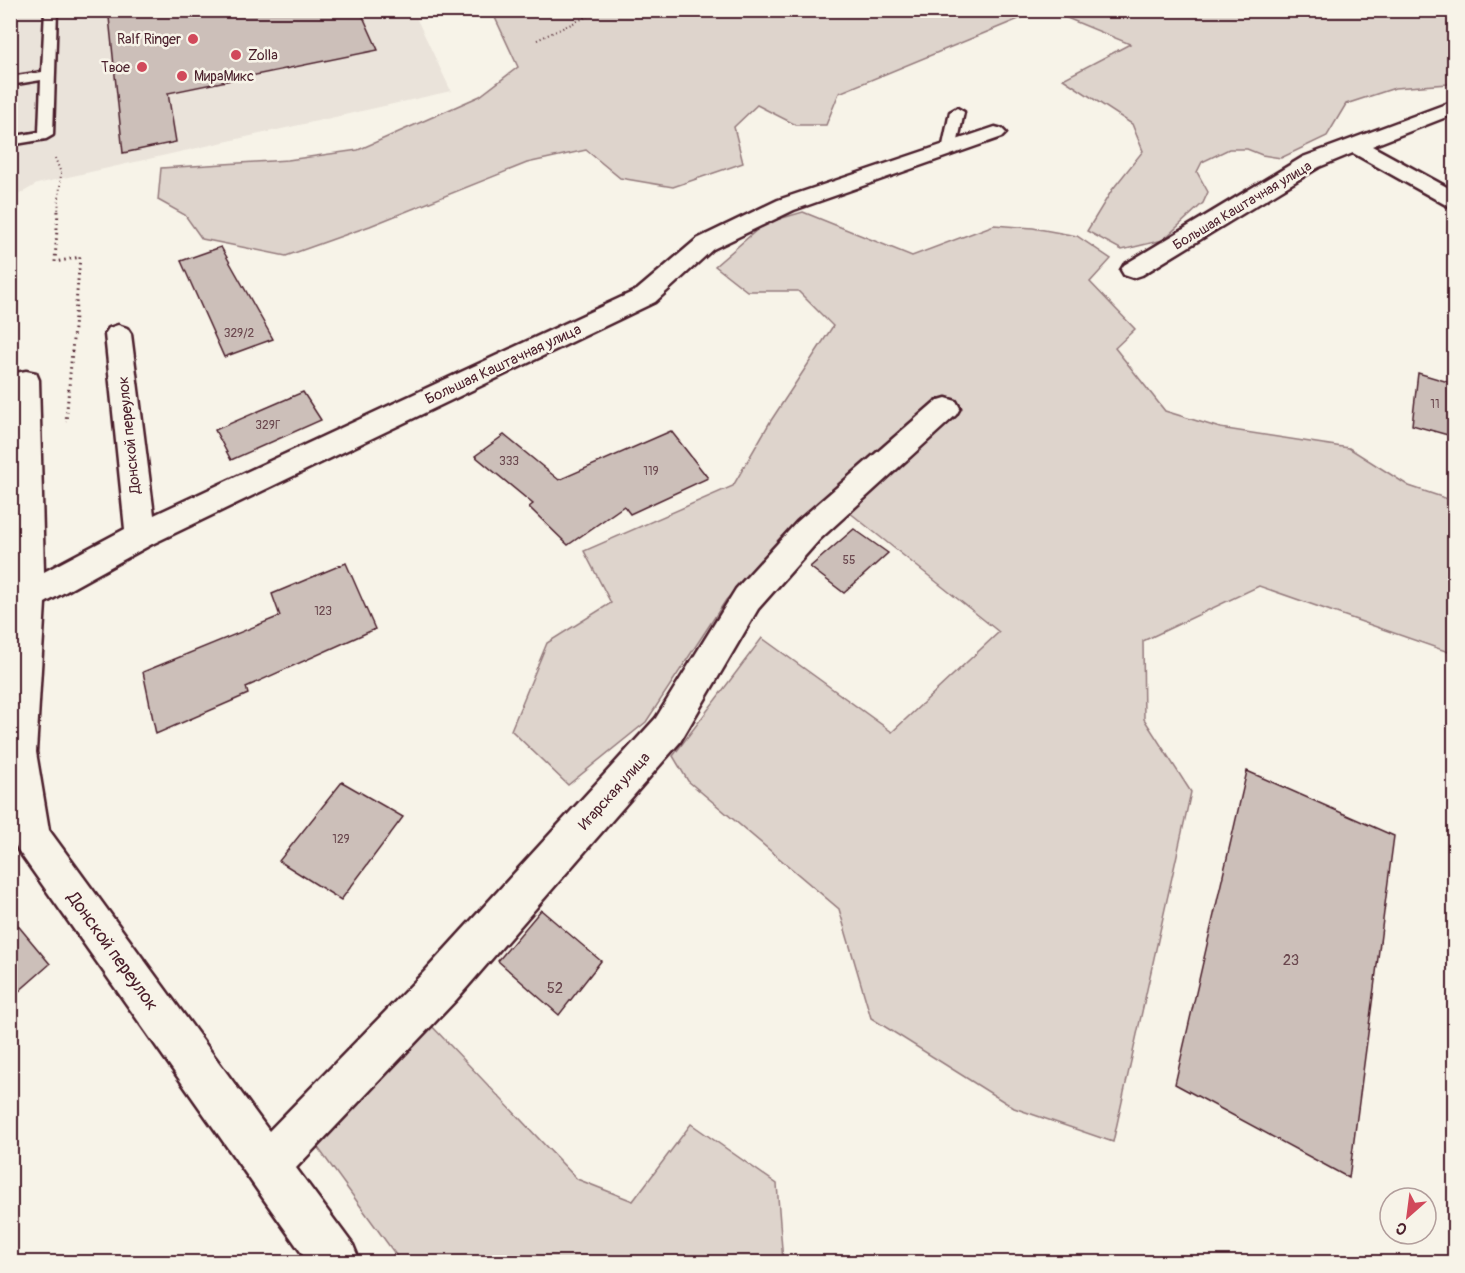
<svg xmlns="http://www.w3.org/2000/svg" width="1465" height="1273" font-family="Pangolin,sans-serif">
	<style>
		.built { fill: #eae3da }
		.green { fill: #ded4cc; stroke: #947a7c; stroke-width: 1.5 }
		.building { fill: #ccbfb9; stroke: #4a1f2b; stroke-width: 1.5 }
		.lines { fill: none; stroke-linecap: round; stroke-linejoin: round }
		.service-casing { stroke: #4a1f2b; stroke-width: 5 }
		.minor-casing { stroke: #4a1f2b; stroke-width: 5 }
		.path-far1 { stroke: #4a1f2b; stroke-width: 2; stroke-dasharray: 1 3; stroke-linecap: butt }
		.path { stroke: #4a1f2b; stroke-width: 3; stroke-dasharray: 1.5 4; stroke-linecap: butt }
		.service { fill: #f7f3e8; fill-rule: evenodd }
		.minor { fill: #f7f3e8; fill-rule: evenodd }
		.poi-dot { fill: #d1495b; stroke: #f7f3e8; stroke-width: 2 }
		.labels { text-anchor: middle; stroke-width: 5; stroke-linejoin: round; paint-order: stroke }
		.number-label { font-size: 12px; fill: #6a474e }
		.far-poi-label { font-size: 14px; fill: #4a1f2b; stroke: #f7f3e8; text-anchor: end }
		.far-street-label { font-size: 14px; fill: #4a1f2b; stroke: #f7f3e8 }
		.street-label { font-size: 15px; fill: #4a1f2b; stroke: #f7f3e8 }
		.near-number-label { font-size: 15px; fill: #6a474e }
		.near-street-label { font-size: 18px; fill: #4a1f2b; stroke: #f7f3e8 }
	</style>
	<rect width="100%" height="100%" fill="#f7f3e8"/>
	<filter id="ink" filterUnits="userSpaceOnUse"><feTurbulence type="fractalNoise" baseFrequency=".0167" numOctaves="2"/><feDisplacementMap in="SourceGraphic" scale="12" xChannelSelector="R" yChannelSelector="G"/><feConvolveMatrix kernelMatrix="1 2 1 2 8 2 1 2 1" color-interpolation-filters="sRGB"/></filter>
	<g filter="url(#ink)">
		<path class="built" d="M 11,11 L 413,11 L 451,91 L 37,184 L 11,199 Z"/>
		<g class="green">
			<path d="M 492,11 L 1038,11 L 839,93 L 826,125 L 796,125 L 757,105 L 734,127 L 743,163 L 673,187 L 620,178 L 586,150 L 527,163 L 370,226 L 286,256 L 202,239 L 185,215 L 158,200 L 161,168 L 288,160 L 358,150 L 480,96 L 518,67 Z"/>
			<path d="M 1050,11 L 1454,11 L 1454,75 L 1448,84 L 1395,88 L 1346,104 L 1327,136 L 1281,158 L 1262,155 L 1247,149 L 1229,149 L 1202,162 L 1197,172 L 1208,192 L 1203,203 L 1163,240 L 1122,250 L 1087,231 L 1112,190 L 1143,151 L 1132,124 L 1063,79 L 1130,44 Z"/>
			<path d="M 803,212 L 912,256 L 994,225 L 1033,228 L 1077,236 L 1111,259 L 1090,282 L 1135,329 L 1115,348 L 1165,411 L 1220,428 L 1349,448 L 1409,486 L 1454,501 L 1454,654 L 1259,586 L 1143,641 L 1144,719 L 1191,792 L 1113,1142 L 1014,1108 L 871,1018 L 839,909 L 688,781 L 673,756 L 762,638 L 892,732 L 999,632 L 849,512 L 828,500 L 726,600 L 646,722 L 568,785 L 511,730 L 547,643 L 611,603 L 584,551 L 733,486 L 770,422 L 833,326 L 798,291 L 747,291 L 715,266 L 765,223 Z"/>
			<path d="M 428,1022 L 577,1179 L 633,1201 L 691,1124 L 777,1184 L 783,1262 L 401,1262 L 316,1145 Z"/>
		</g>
		<g class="building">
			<path d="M 138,10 L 360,10 L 378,50 L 168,93 L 176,142 L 123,153 L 109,17 Z"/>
			<path d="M 221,247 L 273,339 L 224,357 L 181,261 Z"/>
			<path d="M 1418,373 L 1455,384 L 1455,437 L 1412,425 Z"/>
			<path d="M 303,392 L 321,420 L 231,460 L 215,430 Z"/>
			<path d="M 671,431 L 708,478 L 630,514 L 624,506 L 568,545 L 529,507 L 533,504 L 475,456 L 504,435 L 559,480 Z"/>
			<path d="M 854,529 L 888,553 L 844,593 L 810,567 Z"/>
			<path d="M 346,563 L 375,629 L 246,687 L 248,694 L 156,734 L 143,672 L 280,616 L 272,594 Z"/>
			<path d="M 1247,771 L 1394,836 L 1349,1178 L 1175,1084 Z"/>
			<path d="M 342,782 L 403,817 L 341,900 L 279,861 Z"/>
			<path d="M 541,910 L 601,961 L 559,1015 L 498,961 Z"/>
			<path d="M 10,916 L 50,964 L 10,999 Z"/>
		</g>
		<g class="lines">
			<defs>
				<g id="service">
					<path d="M 45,10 L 57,10 L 53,135 L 46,139 L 10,145 L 10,137 L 39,132 L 41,80 L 10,85 L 10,77 L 42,72 Z"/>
					<path d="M 957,108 L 964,112 L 956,150 L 949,154 L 942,150 L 950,112 Z"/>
				</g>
				<g id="minor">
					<path d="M 1454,101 L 1454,114 L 1372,146 L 1454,191 L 1454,207 L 1446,205 L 1353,153 L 1319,167 L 1142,275 L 1133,278 L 1124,275 L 1121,270 L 1124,265 L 1303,157 Z"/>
					<path d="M 995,127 L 1002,129 L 1006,133 L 1002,137 L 794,210 L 713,249 L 655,302 L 152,544 L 45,603 L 36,752 L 49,830 L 269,1131 L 426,970 L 656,718 L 736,589 L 797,522 L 936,401 L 946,398 L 956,401 L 960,408 L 956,415 L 819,540 L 758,609 L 680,742 L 456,1000 L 296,1168 L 353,1245 L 360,1262 L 308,1262 L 18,850 L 12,837 L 10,590 L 13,589 L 13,380 L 16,373 L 26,371 L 36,373 L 39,380 L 44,572 L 125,529 L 105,334 L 109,328 L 118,325 L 127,328 L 131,334 L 154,515 L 637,290 L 697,239 L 778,200 Z"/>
				</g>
			</defs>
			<use href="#service" class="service-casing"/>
			<use href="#minor" class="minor-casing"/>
			<g class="path-far1">
				<path d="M 537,40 L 601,10"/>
				<path d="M 55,158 L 61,173 L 58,212"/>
			</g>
			<path class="path" d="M 58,211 L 55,262 L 80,257 L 66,422"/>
			<use href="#service" class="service"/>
			<use href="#minor" class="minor"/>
		</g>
	</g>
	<g class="poi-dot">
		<circle cx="193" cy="39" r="6"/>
		<circle cx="236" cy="55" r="6"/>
		<circle cx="142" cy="67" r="6"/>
		<circle cx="182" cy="76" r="6"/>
	</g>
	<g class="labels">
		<g class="number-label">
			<text x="239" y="337">329/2</text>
			<text x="1435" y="408">11</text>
			<text x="268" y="429">329Г</text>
			<text x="509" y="465">333</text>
			<text x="651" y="475">119</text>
			<text x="849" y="564">55</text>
			<text x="323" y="615">123</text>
			<text x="341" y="843">129</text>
		</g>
		<g class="far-poi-label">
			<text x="181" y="44">Ralf Ringer</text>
			<text x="248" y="60" text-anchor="start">Zolla</text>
			<text x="130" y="72">Твое</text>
			<text x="194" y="81" text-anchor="start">МираМикс</text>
		</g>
		<g class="far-street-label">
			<text transform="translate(1242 205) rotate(-31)" y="5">Большая Каштачная улица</text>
		</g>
		<g class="street-label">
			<text transform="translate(503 364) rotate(-25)" y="5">Большая Каштачная улица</text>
			<text transform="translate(129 435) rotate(-96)" y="5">Донской переулок</text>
			<text transform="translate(614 791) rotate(-48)" y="5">Игарская улица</text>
		</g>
		<g class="near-number-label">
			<text x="1291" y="965">23</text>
			<text x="555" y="993">52</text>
		</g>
		<g class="near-street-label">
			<text transform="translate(113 951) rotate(54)" y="6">Донской переулок</text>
		</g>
	</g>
	<rect width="1465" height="1273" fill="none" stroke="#f7f3e8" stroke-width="36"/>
	<rect x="18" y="18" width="1429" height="1237" fill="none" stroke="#4a1f2b" stroke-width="2" filter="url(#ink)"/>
	<g transform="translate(1408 1216) rotate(208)"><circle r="28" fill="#f7f3e8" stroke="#b29e9c" stroke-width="1.5"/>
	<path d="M0-4.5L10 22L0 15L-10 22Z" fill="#d1495b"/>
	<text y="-9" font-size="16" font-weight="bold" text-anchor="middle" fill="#4a1f2b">С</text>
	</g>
</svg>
